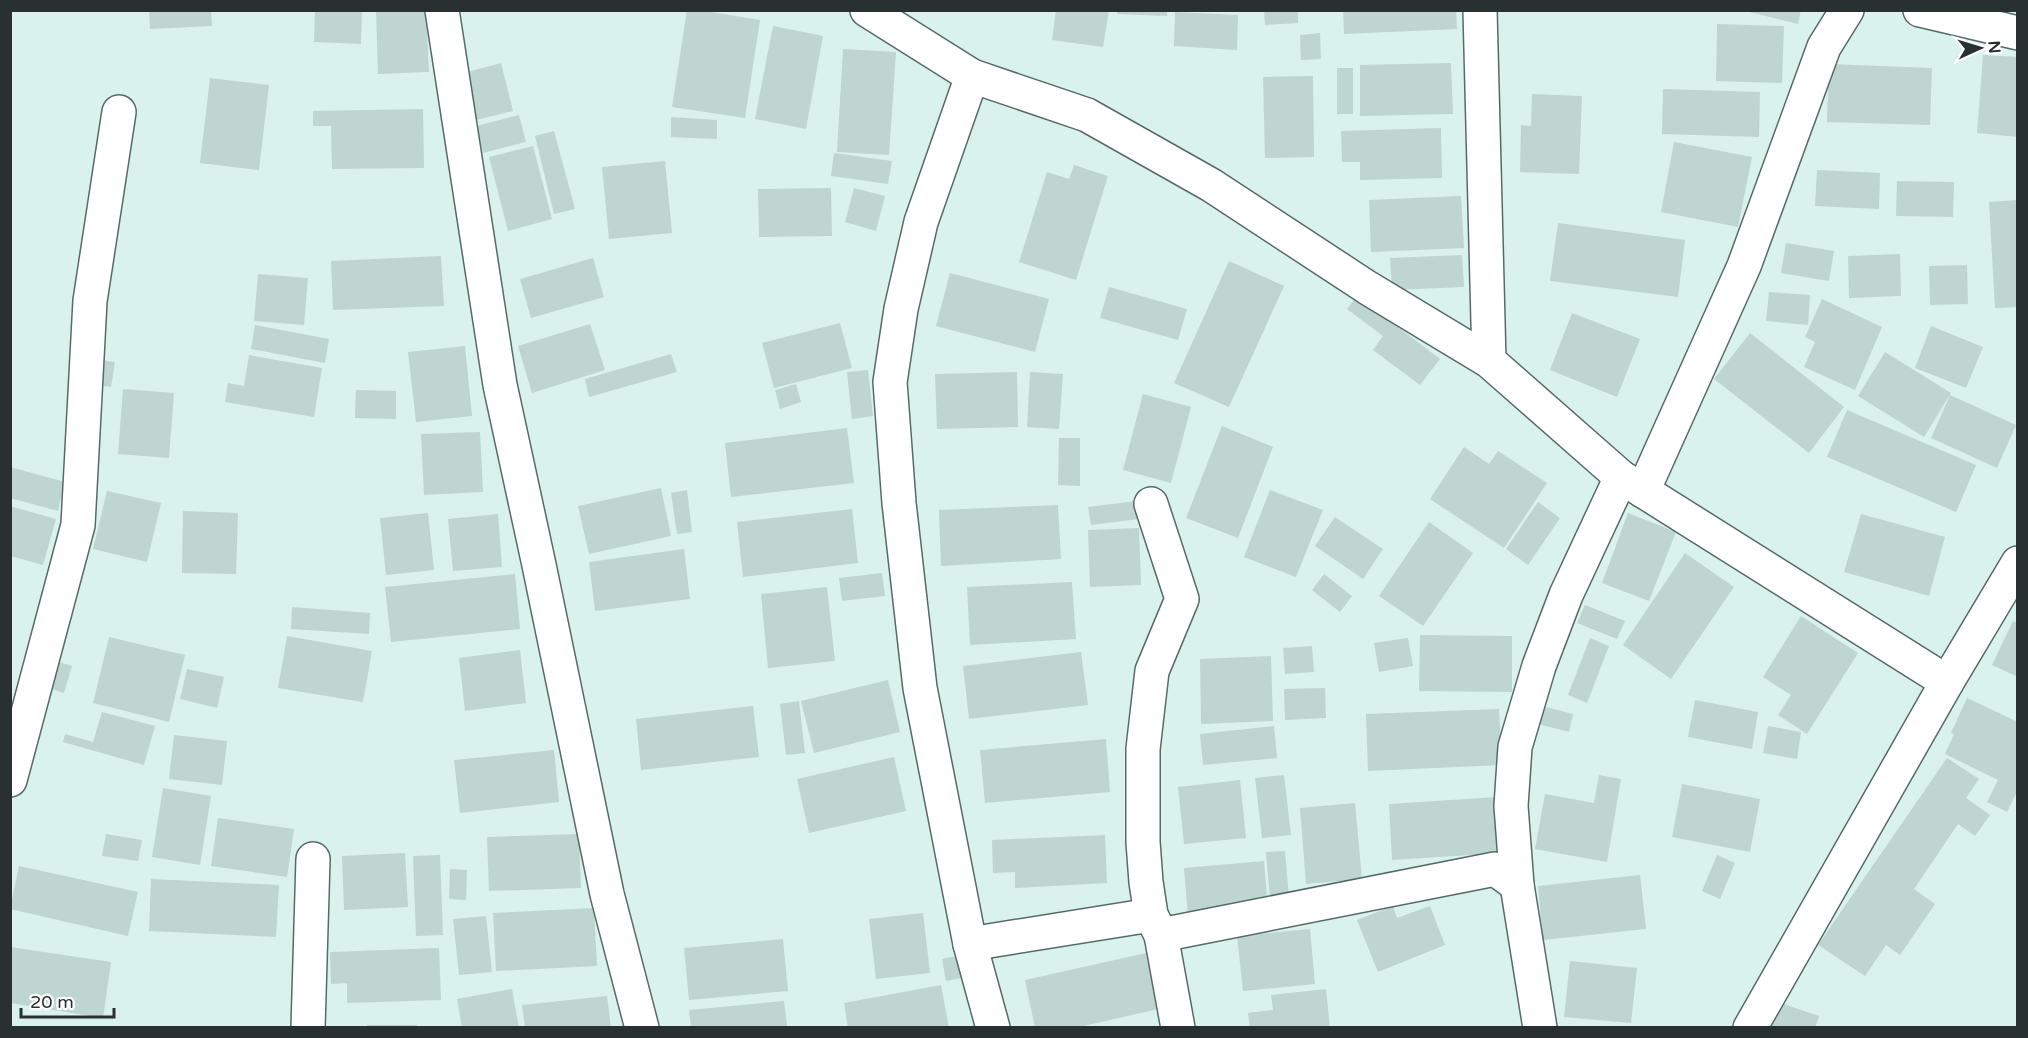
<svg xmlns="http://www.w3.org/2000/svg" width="2028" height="1038" font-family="'Varela Round',sans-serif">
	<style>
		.building { fill: #bed5d0 }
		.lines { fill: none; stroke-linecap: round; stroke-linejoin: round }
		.street-casing { stroke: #566b67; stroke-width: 36 }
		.secondary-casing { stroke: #566b67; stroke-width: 36 }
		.street { stroke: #fff; stroke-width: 33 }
		.secondary { stroke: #fff; stroke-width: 33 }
	</style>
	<rect width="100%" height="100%" fill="#daf2ec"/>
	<g class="building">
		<path d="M 149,10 L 211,10 L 212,26 L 150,29 Z"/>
		<path d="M 315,10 L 362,10 L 361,44 L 314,42 Z"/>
		<path d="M 426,10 L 429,72 L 378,74 L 376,11 Z"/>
		<path d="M 687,10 L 699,10 L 760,20 L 745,118 L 672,107 Z"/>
		<path d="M 1056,10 L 1109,10 L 1103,47 L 1052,40 Z"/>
		<path d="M 1117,10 L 1167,10 L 1167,16 L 1117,14 Z"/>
		<path d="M 1264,10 L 1298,10 L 1298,23 L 1265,25 Z"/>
		<path d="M 1343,10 L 1456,10 L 1457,29 L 1344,34 Z"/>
		<path d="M 1741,10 L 1801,10 L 1798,24 Z"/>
		<path d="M 1175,12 L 1238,15 L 1237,50 L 1174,46 Z"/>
		<path d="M 1717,24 L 1784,26 L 1782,83 L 1716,81 Z"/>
		<path d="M 773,26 L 823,36 L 806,129 L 755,119 Z"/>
		<path d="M 1320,33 L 1321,59 L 1301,60 L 1300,35 Z"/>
		<path d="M 843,49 L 896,52 L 889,155 L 837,152 Z"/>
		<path d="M 1983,55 L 2018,57 L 2018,137 L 1977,133 Z"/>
		<path d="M 501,63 L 513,111 L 476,120 L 464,73 Z"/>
		<path d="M 1451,63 L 1453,114 L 1360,116 L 1360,65 Z"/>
		<path d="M 1829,64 L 1932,68 L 1930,125 L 1827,122 Z"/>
		<rect x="1337" y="68" width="16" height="46"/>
		<path d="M 1313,76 L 1314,157 L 1265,158 L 1263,77 Z"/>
		<path d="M 210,78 L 269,85 L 259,170 L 200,163 Z"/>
		<path d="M 1663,89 L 1760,92 L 1759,137 L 1662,134 Z"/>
		<path d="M 1532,94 L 1582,96 L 1579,174 L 1520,172 L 1521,125 L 1531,126 Z"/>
		<path d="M 423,109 L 424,168 L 332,169 L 331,126 L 313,126 L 313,111 Z"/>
		<path d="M 519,115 L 526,142 L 483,153 L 476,126 Z"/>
		<path d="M 671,117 L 717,120 L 717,139 L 671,137 Z"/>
		<path d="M 1441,128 L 1442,178 L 1360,180 L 1360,162 L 1342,162 L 1341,131 Z"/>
		<path d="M 554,131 L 575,209 L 554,214 L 535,136 Z"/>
		<path d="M 1674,142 L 1752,157 L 1738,227 L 1661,212 Z"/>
		<path d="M 533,146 L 552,219 L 508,231 L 489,157 Z"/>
		<path d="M 834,153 L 892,161 L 888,184 L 831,176 Z"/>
		<path d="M 665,161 L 672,233 L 609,239 L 602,167 Z"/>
		<path d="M 1074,165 L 1108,176 L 1076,280 L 1019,262 L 1047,172 L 1069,179 Z"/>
		<path d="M 1817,170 L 1880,173 L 1879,209 L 1815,206 Z"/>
		<path d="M 1897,181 L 1954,182 L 1953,217 L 1896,216 Z"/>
		<path d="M 831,188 L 832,236 L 759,237 L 758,189 Z"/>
		<path d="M 854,188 L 885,196 L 876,231 L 845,222 Z"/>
		<path d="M 1461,196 L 1464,248 L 1371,252 L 1369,200 Z"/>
		<path d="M 2018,200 L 2018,307 L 1995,308 L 1989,202 Z"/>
		<path d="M 1558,223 L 1685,240 L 1678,297 L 1550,281 Z"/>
		<path d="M 1786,243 L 1834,251 L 1829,281 L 1781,273 Z"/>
		<path d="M 1900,254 L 1901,296 L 1849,298 L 1848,256 Z"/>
		<path d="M 1462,255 L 1464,287 L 1392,290 L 1390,258 Z"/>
		<path d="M 441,256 L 444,306 L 333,310 L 331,261 Z"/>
		<path d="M 593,258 L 604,297 L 531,318 L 520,279 Z"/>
		<path d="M 1229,261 L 1284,286 L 1229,407 L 1174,383 Z"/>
		<path d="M 1967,265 L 1968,304 L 1930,305 L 1929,266 Z"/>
		<path d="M 950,273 L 1049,299 L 1035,352 L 936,326 Z"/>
		<path d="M 258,274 L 308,278 L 304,325 L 254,321 Z"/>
		<path d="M 1109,287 L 1187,309 L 1178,340 L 1100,318 Z"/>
		<path d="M 1769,292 L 1810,295 L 1808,325 L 1766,321 Z"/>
		<path d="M 1357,296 L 1440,359 L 1420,385 L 1373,350 L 1383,336 L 1347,309 Z"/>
		<path d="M 1822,299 L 1882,327 L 1855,390 L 1804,367 L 1815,342 L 1805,337 Z"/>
		<path d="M 1572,313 L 1640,339 L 1617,397 L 1550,370 Z"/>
		<path d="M 840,323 L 852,368 L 774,388 L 762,343 Z"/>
		<path d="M 590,324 L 605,370 L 532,393 L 518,346 Z"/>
		<path d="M 255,325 L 329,339 L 325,363 L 251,349 Z"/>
		<path d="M 1931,326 L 1983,347 L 1966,388 L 1915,368 Z"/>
		<path d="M 1750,333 L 1844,407 L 1809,453 L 1714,379 Z"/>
		<path d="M 465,346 L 472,416 L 416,422 L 408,352 Z"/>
		<path d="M 1885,352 L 1951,393 L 1924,437 L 1858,396 Z"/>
		<path d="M 671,354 L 677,372 L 589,397 L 585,379 Z"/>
		<path d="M 249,355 L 322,368 L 314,417 L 225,402 L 228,383 L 244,386 Z"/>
		<path d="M 100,360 L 115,362 L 111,387 L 96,385 Z"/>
		<path d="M 868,370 L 873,416 L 852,419 L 847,372 Z"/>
		<path d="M 1017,372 L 1018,427 L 937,429 L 935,374 Z"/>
		<path d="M 1030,372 L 1063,374 L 1059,429 L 1027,427 Z"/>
		<path d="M 796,384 L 801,402 L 780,409 L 775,390 Z"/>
		<path d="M 123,389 L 174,393 L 169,458 L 118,454 Z"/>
		<path d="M 356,390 L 396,391 L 396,419 L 355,418 Z"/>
		<path d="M 1143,394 L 1191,407 L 1171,483 L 1123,470 Z"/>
		<path d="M 1950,395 L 2016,425 L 1997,468 L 1931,438 Z"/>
		<path d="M 1847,410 L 1976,465 L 1956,512 L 1827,457 Z"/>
		<path d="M 1222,426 L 1273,447 L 1238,538 L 1186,518 Z"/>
		<path d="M 847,428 L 854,483 L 731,497 L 725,443 Z"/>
		<path d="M 480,432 L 483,492 L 424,495 L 421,434 Z"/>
		<path d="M 1059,438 L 1080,438 L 1080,486 L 1058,485 Z"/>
		<path d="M 1464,447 L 1489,464 L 1498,451 L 1547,483 L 1504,548 L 1430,499 Z"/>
		<path d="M 10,467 L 65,482 L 58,511 L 10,498 Z"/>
		<path d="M 661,488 L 671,536 L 589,554 L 578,506 Z"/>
		<path d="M 687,490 L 692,532 L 677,534 L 671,493 Z"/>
		<path d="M 1270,490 L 1323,510 L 1296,577 L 1244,557 Z"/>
		<path d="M 107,491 L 161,503 L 147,562 L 93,549 Z"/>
		<path d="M 1136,501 L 1139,519 L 1091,525 L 1088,507 Z"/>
		<path d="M 1538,502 L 1560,518 L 1528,565 L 1506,549 Z"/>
		<path d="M 1058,505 L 1061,559 L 941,566 L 939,510 Z"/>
		<path d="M 10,506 L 56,519 L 43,565 L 10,556 Z"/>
		<path d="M 852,509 L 858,563 L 743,577 L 737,522 Z"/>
		<path d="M 183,511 L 238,513 L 236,574 L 182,573 Z"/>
		<path d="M 428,513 L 434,570 L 386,575 L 380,518 Z"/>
		<path d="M 1628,513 L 1676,532 L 1649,601 L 1602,583 Z"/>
		<path d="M 498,514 L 502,567 L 453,571 L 448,519 Z"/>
		<path d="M 1861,514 L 1945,537 L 1929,596 L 1844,572 Z"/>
		<path d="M 1335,517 L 1383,549 L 1363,579 L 1315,546 Z"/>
		<path d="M 1429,522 L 1473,553 L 1423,626 L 1379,596 Z"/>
		<path d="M 1139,528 L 1141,585 L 1090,587 L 1088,530 Z"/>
		<path d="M 684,549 L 690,599 L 595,611 L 589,562 Z"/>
		<path d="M 1685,553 L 1734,587 L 1671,679 L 1623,645 Z"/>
		<path d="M 882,573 L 885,596 L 842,601 L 839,578 Z"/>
		<path d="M 515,574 L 520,629 L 391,642 L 385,587 Z"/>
		<path d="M 1324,574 L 1352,596 L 1340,612 L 1312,590 Z"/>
		<path d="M 1072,582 L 1076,639 L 970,645 L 967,587 Z"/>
		<path d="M 827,587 L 835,661 L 768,668 L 761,594 Z"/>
		<path d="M 1585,605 L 1625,621 L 1617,639 L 1577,623 Z"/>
		<path d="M 292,607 L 370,613 L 369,634 L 291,629 Z"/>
		<path d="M 1801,616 L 1858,653 L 1807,734 L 1778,715 L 1791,695 L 1763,677 Z"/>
		<path d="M 2013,621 L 2018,623 L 2018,677 L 1992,665 Z"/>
		<path d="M 1420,635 L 1512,636 L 1512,692 L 1419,691 Z"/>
		<path d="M 287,636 L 372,651 L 363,702 L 278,688 Z"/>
		<path d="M 109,637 L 185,655 L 169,722 L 93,703 Z"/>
		<path d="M 1408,638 L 1413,666 L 1379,672 L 1374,643 Z"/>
		<path d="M 1590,638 L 1609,646 L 1587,703 L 1568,695 Z"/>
		<path d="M 1312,646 L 1314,672 L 1285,674 L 1283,648 Z"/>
		<path d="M 520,650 L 526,703 L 465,711 L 459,658 Z"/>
		<path d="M 1081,652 L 1088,705 L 969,719 L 963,666 Z"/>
		<path d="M 1271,656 L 1273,721 L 1201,724 L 1200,659 Z"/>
		<path d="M 49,659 L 72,666 L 64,693 L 42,686 Z"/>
		<path d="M 187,669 L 224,677 L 217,708 L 180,699 Z"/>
		<path d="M 888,680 L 900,732 L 814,753 L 801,701 Z"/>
		<path d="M 1325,688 L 1326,718 L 1285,720 L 1284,689 Z"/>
		<path d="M 1967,698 L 2018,722 L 2018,790 L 2007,812 L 1987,802 L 1998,780 L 1945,754 L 1954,734 L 1951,733 Z"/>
		<path d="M 1695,700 L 1758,712 L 1752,749 L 1688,737 Z"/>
		<path d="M 799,701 L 805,753 L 786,755 L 780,704 Z"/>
		<path d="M 1538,705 L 1573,714 L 1569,732 L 1534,723 Z"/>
		<path d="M 753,706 L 759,757 L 641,770 L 636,719 Z"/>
		<path d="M 1499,709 L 1502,765 L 1368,771 L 1366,714 Z"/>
		<path d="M 102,712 L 155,726 L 144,765 L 63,742 L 65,734 L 93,742 Z"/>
		<path d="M 1274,726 L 1277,758 L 1203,765 L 1200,734 Z"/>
		<path d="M 1768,726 L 1801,732 L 1797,759 L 1763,753 Z"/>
		<path d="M 174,735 L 227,741 L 222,785 L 169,779 Z"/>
		<path d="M 1106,739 L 1110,792 L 985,803 L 980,750 Z"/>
		<path d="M 554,750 L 559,802 L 460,813 L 454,760 Z"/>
		<path d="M 894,757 L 906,811 L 809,833 L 797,779 Z"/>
		<path d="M 1947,758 L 1979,779 L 1966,798 L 1990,815 L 1975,836 L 1958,824 L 1914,889 L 1935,904 L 1900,955 L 1886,945 L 1865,976 L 1818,945 Z"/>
		<path d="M 1284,775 L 1291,835 L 1262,838 L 1255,778 Z"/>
		<path d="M 1599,775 L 1621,779 L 1607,862 L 1535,849 L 1545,794 L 1594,803 Z"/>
		<path d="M 1240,780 L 1246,838 L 1184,844 L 1178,787 Z"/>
		<path d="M 1682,784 L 1760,799 L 1750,852 L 1672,837 Z"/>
		<path d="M 163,788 L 211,796 L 200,865 L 152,857 Z"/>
		<path d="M 1497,797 L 1501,853 L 1392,860 L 1389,804 Z"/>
		<path d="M 1355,803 L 1362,879 L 1306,884 L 1300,808 Z"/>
		<path d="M 218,818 L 294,829 L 287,877 L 211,866 Z"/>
		<path d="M 106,834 L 142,840 L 138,861 L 102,856 Z"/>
		<path d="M 579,834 L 581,888 L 489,891 L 487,837 Z"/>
		<path d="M 1105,835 L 1107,883 L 1015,888 L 1015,872 L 993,873 L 992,840 Z"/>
		<path d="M 1285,851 L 1289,898 L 1270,900 L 1266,852 Z"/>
		<path d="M 405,853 L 408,907 L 344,910 L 342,856 Z"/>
		<path d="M 440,855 L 443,935 L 416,936 L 413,856 Z"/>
		<path d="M 1717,855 L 1735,863 L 1720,899 L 1702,891 Z"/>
		<path d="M 1264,861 L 1268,909 L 1188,916 L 1184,868 Z"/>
		<path d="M 19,866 L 138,892 L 128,936 L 10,909 Z"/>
		<path d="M 450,869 L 467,870 L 466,900 L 449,899 Z"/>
		<path d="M 1640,875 L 1646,929 L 1543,940 L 1538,886 Z"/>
		<path d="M 151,879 L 279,885 L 276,937 L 149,931 Z"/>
		<path d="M 1393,906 L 1397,918 L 1430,906 L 1445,945 L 1378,972 L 1357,920 Z"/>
		<path d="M 594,908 L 597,966 L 496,971 L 493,913 Z"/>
		<path d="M 923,913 L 930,973 L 876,979 L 869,919 Z"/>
		<path d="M 486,916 L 492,972 L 459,975 L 453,919 Z"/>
		<path d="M 1310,929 L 1315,984 L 1243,991 L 1237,936 Z"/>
		<path d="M 783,939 L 788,991 L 689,1000 L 684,948 Z"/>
		<path d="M 10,947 L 111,962 L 103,1018 L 10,1003 Z"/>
		<path d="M 439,948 L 441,1000 L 347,1003 L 347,983 L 331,984 L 330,952 Z"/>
		<path d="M 1146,953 L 1158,1009 L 1075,1028 L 1035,1028 L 1025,980 Z"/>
		<path d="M 962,955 L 967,977 L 946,981 L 942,959 Z"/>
		<path d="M 1570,961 L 1637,968 L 1631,1023 L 1564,1017 Z"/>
		<path d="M 941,985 L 949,1028 L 848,1028 L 844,1003 Z"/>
		<path d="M 512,989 L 519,1028 L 462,1028 L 457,999 Z"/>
		<path d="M 1326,989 L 1330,1028 L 1250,1028 L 1248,1013 L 1273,1010 L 1271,995 Z"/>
		<path d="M 607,996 L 611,1028 L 525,1028 L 522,1005 Z"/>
		<path d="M 784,1001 L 787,1026 L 691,1028 L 689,1010 Z"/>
		<path d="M 1778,1002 L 1819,1016 L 1815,1028 L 1769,1028 Z"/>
		<rect x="367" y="1025" width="50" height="3"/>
	</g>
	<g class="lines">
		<defs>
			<g id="street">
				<path d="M 442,10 L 500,385 L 539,565 L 607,894 L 642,1028"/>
				<path d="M 867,10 L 972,76 L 1087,115 L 1211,185 L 1368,288 L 1489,361 L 1621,477 L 1947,682"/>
				<path d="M 1480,10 L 1489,361"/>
				<path d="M 1920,10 L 2018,33"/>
				<path d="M 972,76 L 921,222 L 901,309 L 890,382 L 899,503 L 920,688 L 970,944 L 993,1028"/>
				<path d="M 1643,491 L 1744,266 L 1824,47 L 1847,10"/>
				<path d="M 1151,504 L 1182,599 L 1152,671 L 1143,749 L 1143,842 L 1146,882 L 1151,915 L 1161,935 L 1178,1028"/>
				<path d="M 10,780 L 78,525 L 90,301 L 119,112"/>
				<path d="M 1161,935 L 1495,869 L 1517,885"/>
				<path d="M 970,944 L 1151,915"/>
				<path d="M 308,1028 L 313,859"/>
				<path d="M 1540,1028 L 1517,885 L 1511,806 L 1515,747 L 1539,666 L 1566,595 L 1621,477"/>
			</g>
			<path id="secondary" d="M 1750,1028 L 1947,682 L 2018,563"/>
		</defs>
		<use href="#street" class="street-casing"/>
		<use href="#secondary" class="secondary-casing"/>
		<use href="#street" class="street"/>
		<use href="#secondary" class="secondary"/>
	</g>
	<rect width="2028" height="1038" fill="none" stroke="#28312f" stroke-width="24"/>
	<g transform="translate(1980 48) rotate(86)" stroke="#ffffff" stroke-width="4.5" paint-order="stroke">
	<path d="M0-4.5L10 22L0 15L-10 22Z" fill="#28312f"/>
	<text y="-9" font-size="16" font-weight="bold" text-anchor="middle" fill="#28312f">N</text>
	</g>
	<path d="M21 1008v9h93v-9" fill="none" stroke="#28312f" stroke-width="3"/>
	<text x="30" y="1008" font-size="18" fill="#28312f" stroke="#ffffff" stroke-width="4.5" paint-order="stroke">20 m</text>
</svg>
